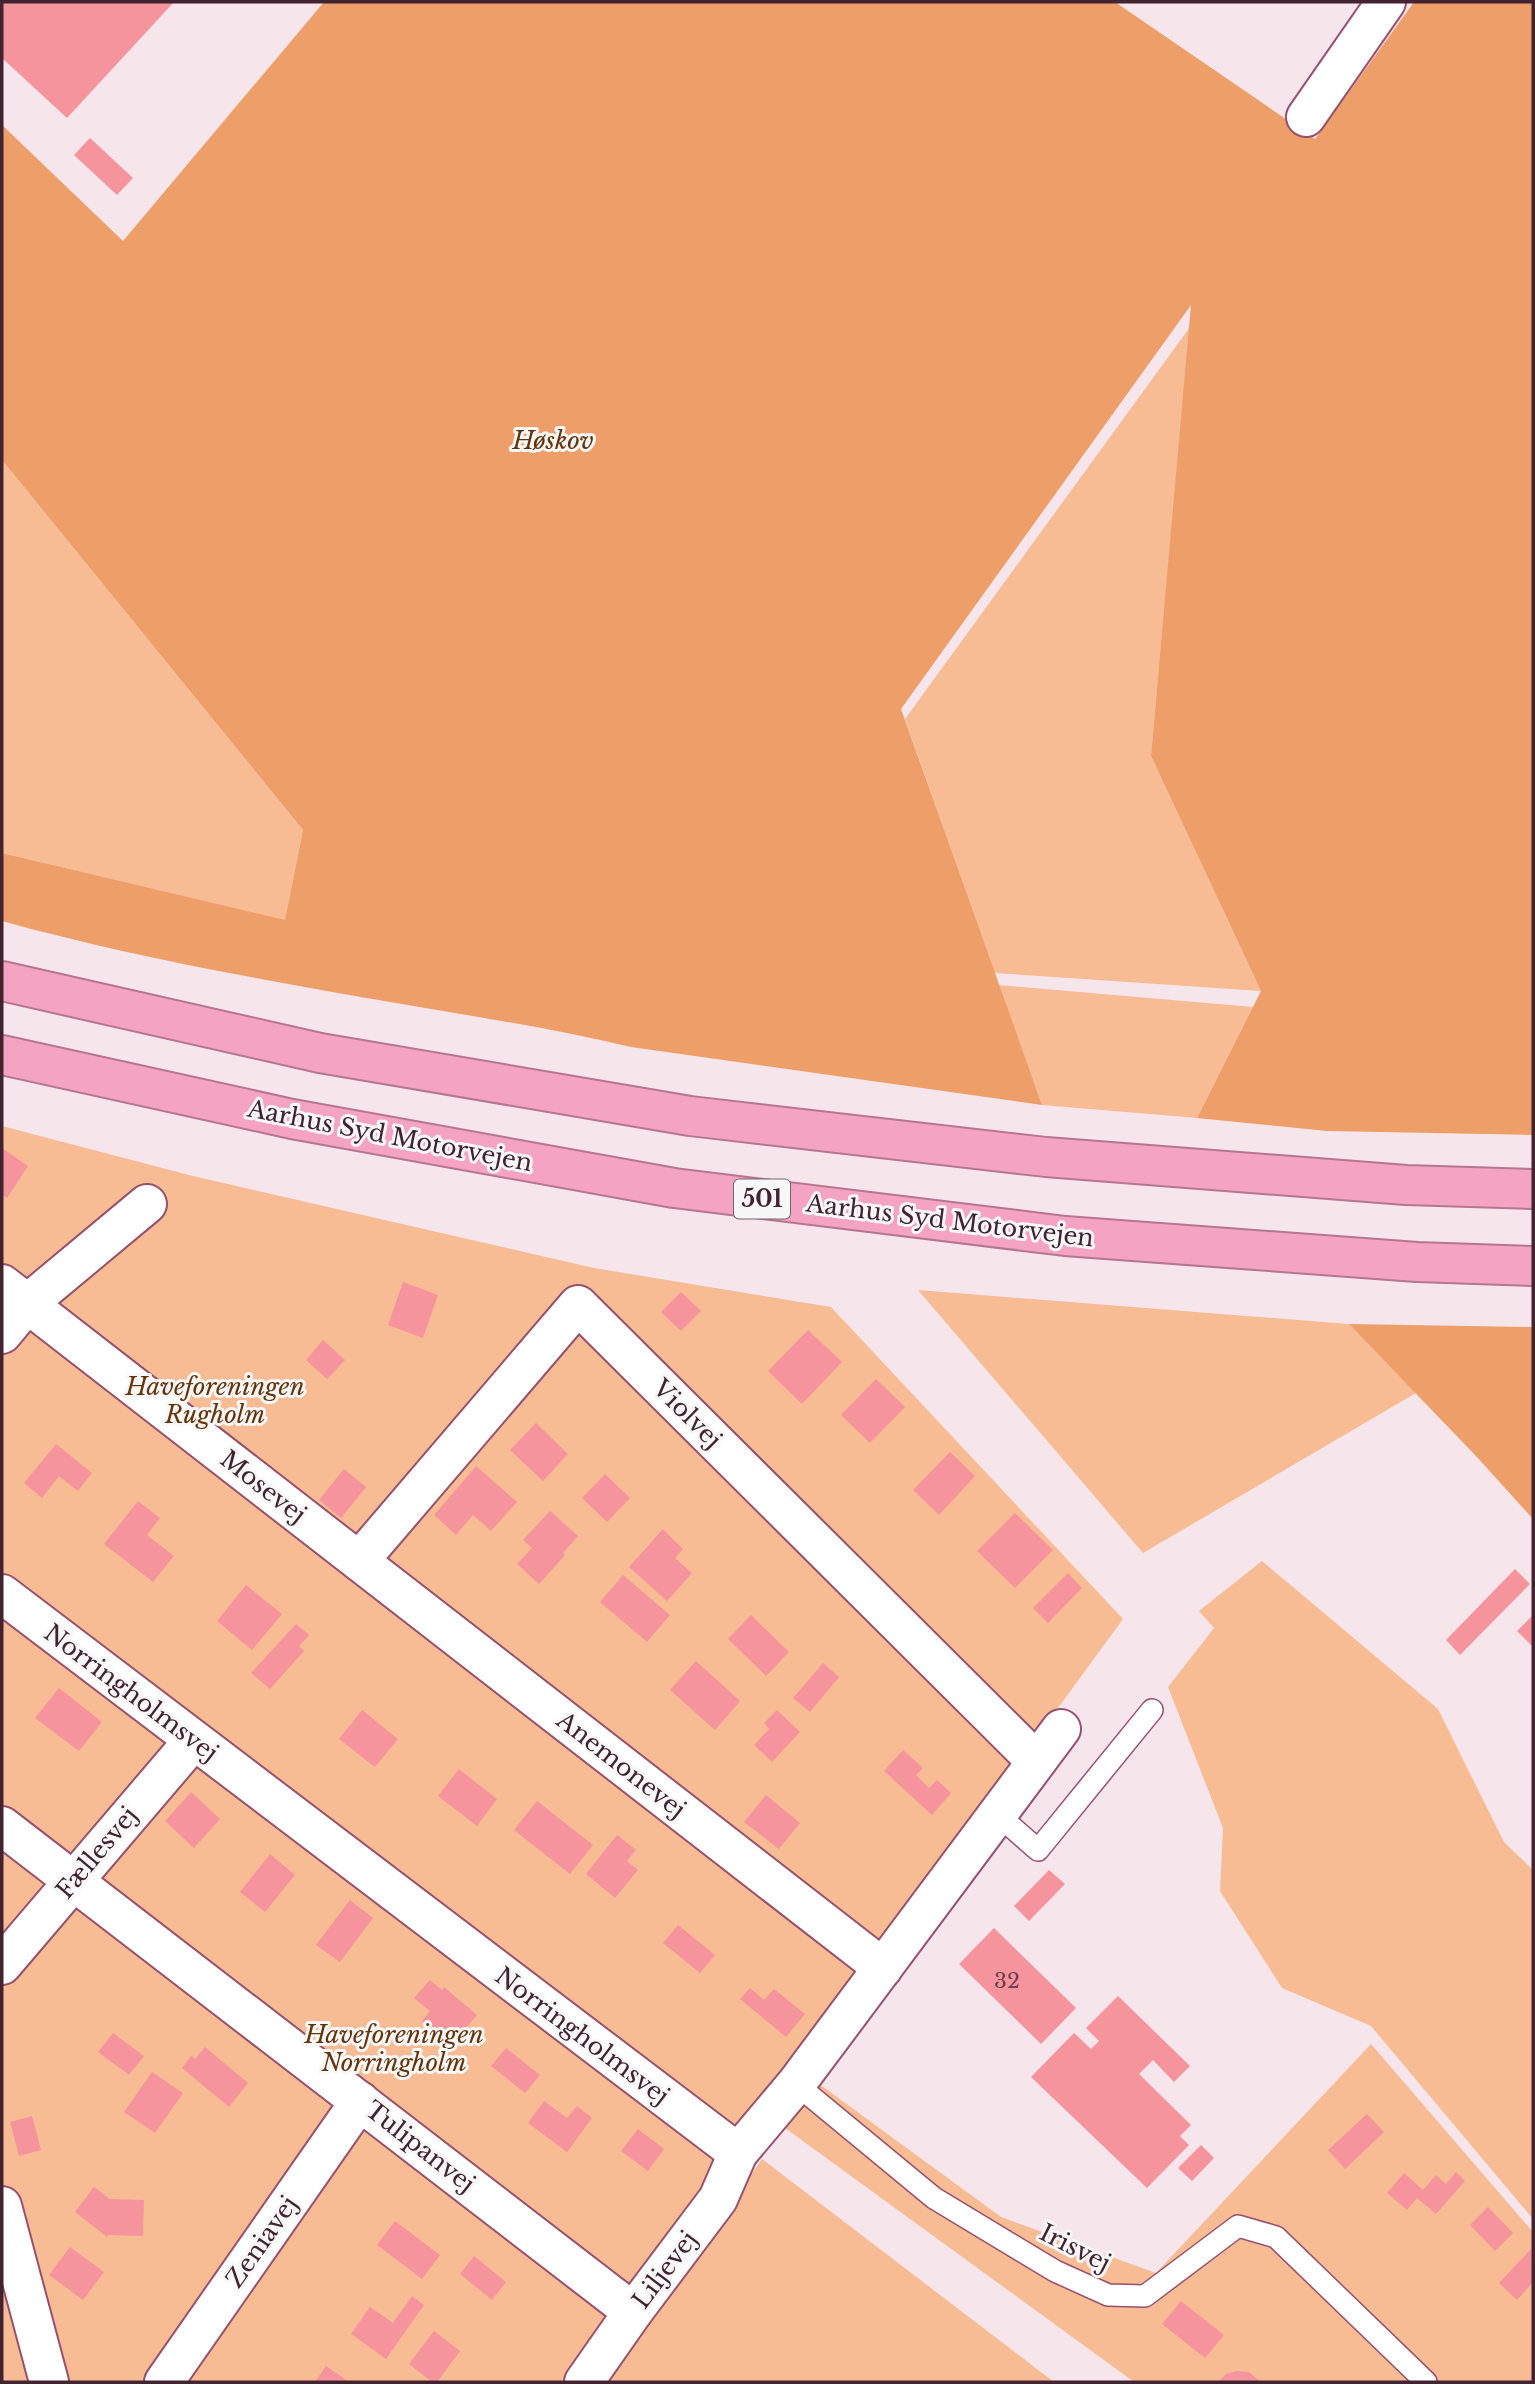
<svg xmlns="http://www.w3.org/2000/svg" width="1535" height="2384" font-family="'Libre Baskerville',serif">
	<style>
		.green { fill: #f8bc95 }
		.forest { fill: #ed9e69 }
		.building { fill: #f5949d }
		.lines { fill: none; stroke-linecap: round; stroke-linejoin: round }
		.service-casing { stroke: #97506e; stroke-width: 24 }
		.minor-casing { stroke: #97506e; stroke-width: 42 }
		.motorway-casing { stroke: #b67690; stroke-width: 42 }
		.service { stroke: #fff; stroke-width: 21 }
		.minor { stroke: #fff; stroke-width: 38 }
		.motorway { stroke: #f4a3c3; stroke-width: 38 }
		.labels { text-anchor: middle; stroke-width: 6; stroke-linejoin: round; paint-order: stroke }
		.number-label { font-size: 21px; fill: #6f3f4b }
		.shield { fill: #f7f7f7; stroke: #78636c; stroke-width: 2 }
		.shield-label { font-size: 23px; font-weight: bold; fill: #422330 }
		.park-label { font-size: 24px; font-style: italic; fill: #66340a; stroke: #f7f7f7 }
		.street-label { font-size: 24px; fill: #422330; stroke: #f7f7f7 }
	</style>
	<rect width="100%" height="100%" fill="#f6e5eb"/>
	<g class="green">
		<path d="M 1190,327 L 1151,756 L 1261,991 L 994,973 L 905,719 Z"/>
		<path d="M 2,460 L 303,830 L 285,921 L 2,853 Z"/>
		<path d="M 998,985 L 1253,1007 L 1197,1118 L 1042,1105 Z"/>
		<path d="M 2,1126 L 189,1175 L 594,1268 L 831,1307 L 1123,1619 L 796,2067 L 1001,2217 L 1156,2273 L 1371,2044 L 1533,2232 L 1533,2382 L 1134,2382 L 763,2112 L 561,2382 L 2,2382 Z"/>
		<path d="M 918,1290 L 1349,1324 L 1416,1393 L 1143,1553 Z"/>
		<path d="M 1262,1561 L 1438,1709 L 1504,1842 L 1533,1870 L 1533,2219 L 1371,2026 L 1282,1988 L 1220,1891 L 1223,1828 L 1168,1687 L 1214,1628 L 1199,1611 Z"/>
		<path d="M 762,2159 L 1054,2382 L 606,2382 Z"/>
	</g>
	<g class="forest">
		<path d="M 324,2 L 1115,2 L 1315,139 L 1414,2 L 1533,2 L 1533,1135 L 1327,1131 L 1197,1118 L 1261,991 L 1151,756 L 1191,305 L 901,709 L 1042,1105 L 631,1047 C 555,1029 478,1017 402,1004 C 268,981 132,957 2,921 L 2,853 L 285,920 L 303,830 L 2,460 L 2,125 L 123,241 Z"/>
		<path d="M 1349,1324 L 1533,1327 L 1533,1519 L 1476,1456 Z"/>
	</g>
	<g class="building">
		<path d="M 2,2 L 3,3 L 174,2 L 67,118 L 2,58 Z"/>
		<path d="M 90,138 L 133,178 L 117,195 L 74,155 Z"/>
		<path d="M 2,1148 L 28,1166 L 7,1198 L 2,1195 Z"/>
		<path d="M 403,1282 L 438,1295 L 423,1338 L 388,1325 Z"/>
		<path d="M 681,1292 L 701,1311 L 681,1331 L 661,1312 Z"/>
		<path d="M 808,1330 L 842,1362 L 802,1404 L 768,1371 Z"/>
		<path d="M 323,1340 L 345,1360 L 327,1379 L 306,1360 Z"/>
		<path d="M 876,1379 L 905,1407 L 870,1443 L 841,1415 Z"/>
		<path d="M 536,1423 L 568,1454 L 543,1481 L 510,1450 Z"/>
		<path d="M 56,1444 L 92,1473 L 78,1491 L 59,1476 L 42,1498 L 24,1483 Z"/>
		<path d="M 950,1452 L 975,1476 L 939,1515 L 913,1490 Z"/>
		<path d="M 476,1466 L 517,1502 L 491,1531 L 473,1515 L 456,1535 L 434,1515 Z"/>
		<path d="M 344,1469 L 366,1487 L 341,1518 L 319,1500 Z"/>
		<path d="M 605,1474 L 630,1498 L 607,1522 L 582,1498 Z"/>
		<path d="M 138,1501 L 160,1518 L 147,1535 L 174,1556 L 153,1582 L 104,1544 Z"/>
		<path d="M 550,1511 L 578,1536 L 563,1553 L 565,1555 L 539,1584 L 517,1564 L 532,1548 L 523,1540 Z"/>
		<path d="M 1015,1513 L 1053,1550 L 1015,1588 L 977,1551 Z"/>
		<path d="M 663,1529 L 683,1549 L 675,1558 L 692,1573 L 667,1601 L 629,1567 Z"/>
		<path d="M 1515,1569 L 1530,1584 L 1460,1655 L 1446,1640 Z"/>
		<path d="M 1068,1573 L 1082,1588 L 1048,1623 L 1033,1608 Z"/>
		<path d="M 623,1575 L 670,1615 L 647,1642 L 600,1602 Z"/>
		<path d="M 246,1585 L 282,1614 L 252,1650 L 217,1621 Z"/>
		<path d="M 751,1615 L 789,1652 L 766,1676 L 728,1639 Z"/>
		<path d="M 1533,1615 L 1533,1647 L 1517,1631 Z"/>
		<path d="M 296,1624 L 309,1635 L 299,1646 L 304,1651 L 270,1689 L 251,1673 Z"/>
		<path d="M 696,1661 L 740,1701 L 715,1730 L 670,1690 Z"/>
		<path d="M 823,1663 L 839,1677 L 810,1712 L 793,1698 Z"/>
		<path d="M 59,1688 L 102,1722 L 79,1751 L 35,1718 Z"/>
		<path d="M 362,1710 L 398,1739 L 375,1767 L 339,1739 Z"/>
		<path d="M 777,1710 L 800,1732 L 772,1762 L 754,1745 L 769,1729 L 764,1723 Z"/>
		<path d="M 903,1750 L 923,1768 L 916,1775 L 929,1788 L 937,1780 L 951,1793 L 932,1815 L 884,1771 Z"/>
		<path d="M 459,1769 L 497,1799 L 477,1826 L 438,1796 Z"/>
		<path d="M 191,1792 L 220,1819 L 194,1848 L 165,1821 Z"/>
		<path d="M 766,1795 L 800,1823 L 779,1849 L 744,1822 Z"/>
		<path d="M 537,1801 L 593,1845 L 570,1874 L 514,1830 Z"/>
		<path d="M 617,1835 L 636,1850 L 627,1861 L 638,1870 L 615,1898 L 586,1874 Z"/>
		<path d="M 270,1854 L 295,1875 L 265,1912 L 240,1892 Z"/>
		<path d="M 1049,1870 L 1065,1884 L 1029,1921 L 1014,1906 Z"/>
		<path d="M 350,1900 L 373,1918 L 340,1962 L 316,1945 Z"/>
		<path d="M 678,1925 L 715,1955 L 700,1973 L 663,1943 Z"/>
		<path d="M 994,1928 L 1076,2008 L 1041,2044 L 959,1964 Z"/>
		<path d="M 430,1980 L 442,1990 L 444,1987 L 477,2015 L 450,2046 L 422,2021 L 430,2011 L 414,1998 Z"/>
		<path d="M 750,1988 L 764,2000 L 774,1989 L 805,2014 L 786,2037 L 740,1999 Z"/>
		<path d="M 1118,1996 L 1190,2066 L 1174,2082 L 1153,2060 L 1139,2074 L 1191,2125 L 1180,2136 L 1189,2145 L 1147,2188 L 1031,2077 L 1074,2033 L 1091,2049 L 1099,2041 L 1086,2028 Z"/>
		<path d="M 113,2033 L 144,2056 L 129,2075 L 98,2052 Z"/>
		<path d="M 205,2047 L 248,2083 L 229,2107 L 182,2068 L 191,2056 L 195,2059 Z"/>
		<path d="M 506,2048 L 540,2075 L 525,2093 L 491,2066 Z"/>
		<path d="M 152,2072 L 183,2093 L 155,2133 L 124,2112 Z"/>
		<path d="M 544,2101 L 567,2118 L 577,2106 L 592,2118 L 567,2152 L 528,2123 Z"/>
		<path d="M 1367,2114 L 1384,2132 L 1345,2169 L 1328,2150 Z"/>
		<path d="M 32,2116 L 41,2150 L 19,2156 L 10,2122 Z"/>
		<path d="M 638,2129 L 664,2149 L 648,2171 L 621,2151 Z"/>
		<path d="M 1201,2145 L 1214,2158 L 1192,2181 L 1178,2168 Z"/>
		<path d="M 1456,2172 L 1465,2181 L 1436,2214 L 1417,2198 L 1407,2210 L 1387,2193 L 1404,2173 L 1423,2190 L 1436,2175 L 1446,2184 Z"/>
		<path d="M 94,2187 L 110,2199 L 144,2200 L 143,2236 L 108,2235 L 107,2237 L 75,2212 Z"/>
		<path d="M 1488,2207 L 1513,2233 L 1495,2251 L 1470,2225 Z"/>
		<path d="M 395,2221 L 440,2255 L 422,2279 L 377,2245 Z"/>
		<path d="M 70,2247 L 104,2272 L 83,2300 L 49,2275 Z"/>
		<path d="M 1531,2249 L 1533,2282 L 1517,2300 L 1499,2283 Z"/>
		<path d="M 474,2256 L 506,2282 L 492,2300 L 460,2274 Z"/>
		<path d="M 412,2296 L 424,2305 L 386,2359 L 351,2334 L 370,2307 L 393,2323 Z"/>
		<path d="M 1181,2301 L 1224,2335 L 1205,2358 L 1162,2324 Z"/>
		<path d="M 434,2331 L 460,2351 L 437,2382 L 432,2382 L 409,2364 Z"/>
		<path d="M 326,2366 L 349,2382 L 315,2382 Z"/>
		<path d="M 1237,2371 L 1249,2372 L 1261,2382 L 1218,2382 L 1226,2374 Z"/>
	</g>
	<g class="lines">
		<defs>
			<g id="service">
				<path d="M 997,1814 L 1038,1850 L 1152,1710"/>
				<path d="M 796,2084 L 934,2198 L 1055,2271 L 1108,2295 L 1145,2296 L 1238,2226 L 1276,2237 L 1426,2382"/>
			</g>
			<g id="minor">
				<path d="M 1306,117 L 1386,2"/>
				<path d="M 2,1284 L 883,1968"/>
				<path d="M 2,1334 L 27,1304 L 147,1204"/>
				<path d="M 359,1561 L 578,1305 L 1036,1761"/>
				<path d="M 2,1594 L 738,2153"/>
				<path d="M 2,1826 L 633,2312"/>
				<path d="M 2,1965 L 193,1741"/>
				<path d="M 2,2206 L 49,2382"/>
				<path d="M 164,2382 L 360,2101"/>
				<path d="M 584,2382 L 633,2312 L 718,2199 L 738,2153 L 796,2084 L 1061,1729"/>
			</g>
			<g id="motorway">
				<path d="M 2,981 L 320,1053 L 690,1116 L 1046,1157 L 1406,1185 L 1533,1189"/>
				<path d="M 2,1055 L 292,1119 L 674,1188 L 1065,1236 L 1417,1262 L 1533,1266"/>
			</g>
		</defs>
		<use href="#service" class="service-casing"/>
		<use href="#minor" class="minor-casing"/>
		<use href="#motorway" class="motorway-casing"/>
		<use href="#service" class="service"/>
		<use href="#minor" class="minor"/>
		<use href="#motorway" class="motorway"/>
	</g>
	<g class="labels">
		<g class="number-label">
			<text x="1007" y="1988">32</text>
		</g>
		<rect class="shield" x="734" y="1179.5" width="56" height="39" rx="5"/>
		<g class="shield-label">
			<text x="762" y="1207">501</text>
		</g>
		<g class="park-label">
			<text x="553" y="449">Høskov</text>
			<text x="215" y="1395">Haveforeningen<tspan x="215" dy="28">Rugholm</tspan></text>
			<text x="394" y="2043">Haveforeningen<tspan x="394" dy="28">Norringholm</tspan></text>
		</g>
		<g class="street-label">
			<text transform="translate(390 1136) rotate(11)" y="8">Aarhus Syd Motorvejen</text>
			<text transform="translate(950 1221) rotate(7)" y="8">Aarhus Syd Motorvejen</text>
			<text transform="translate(687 1414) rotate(45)" y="8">Violvej</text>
			<text transform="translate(263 1487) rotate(38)" y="8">Mosevej</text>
			<text transform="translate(131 1693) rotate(37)" y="8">Norringholmsvej</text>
			<text transform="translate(621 1765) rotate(38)" y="8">Anemonevej</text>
			<text transform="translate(97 1853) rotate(-50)" y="8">Fællesvej</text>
			<text transform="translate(582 2036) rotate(37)" y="8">Norringholmsvej</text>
			<text transform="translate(420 2147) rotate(38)" y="8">Tulipanvej</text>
			<text transform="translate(262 2242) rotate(-55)" y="8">Zeniavej</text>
			<text transform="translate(1075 2248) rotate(27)" y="8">Irisvej</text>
			<text transform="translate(665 2270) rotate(-53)" y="8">Liljevej</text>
		</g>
	</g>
	<rect width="1535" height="2384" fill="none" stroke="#422330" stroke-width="7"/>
</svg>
